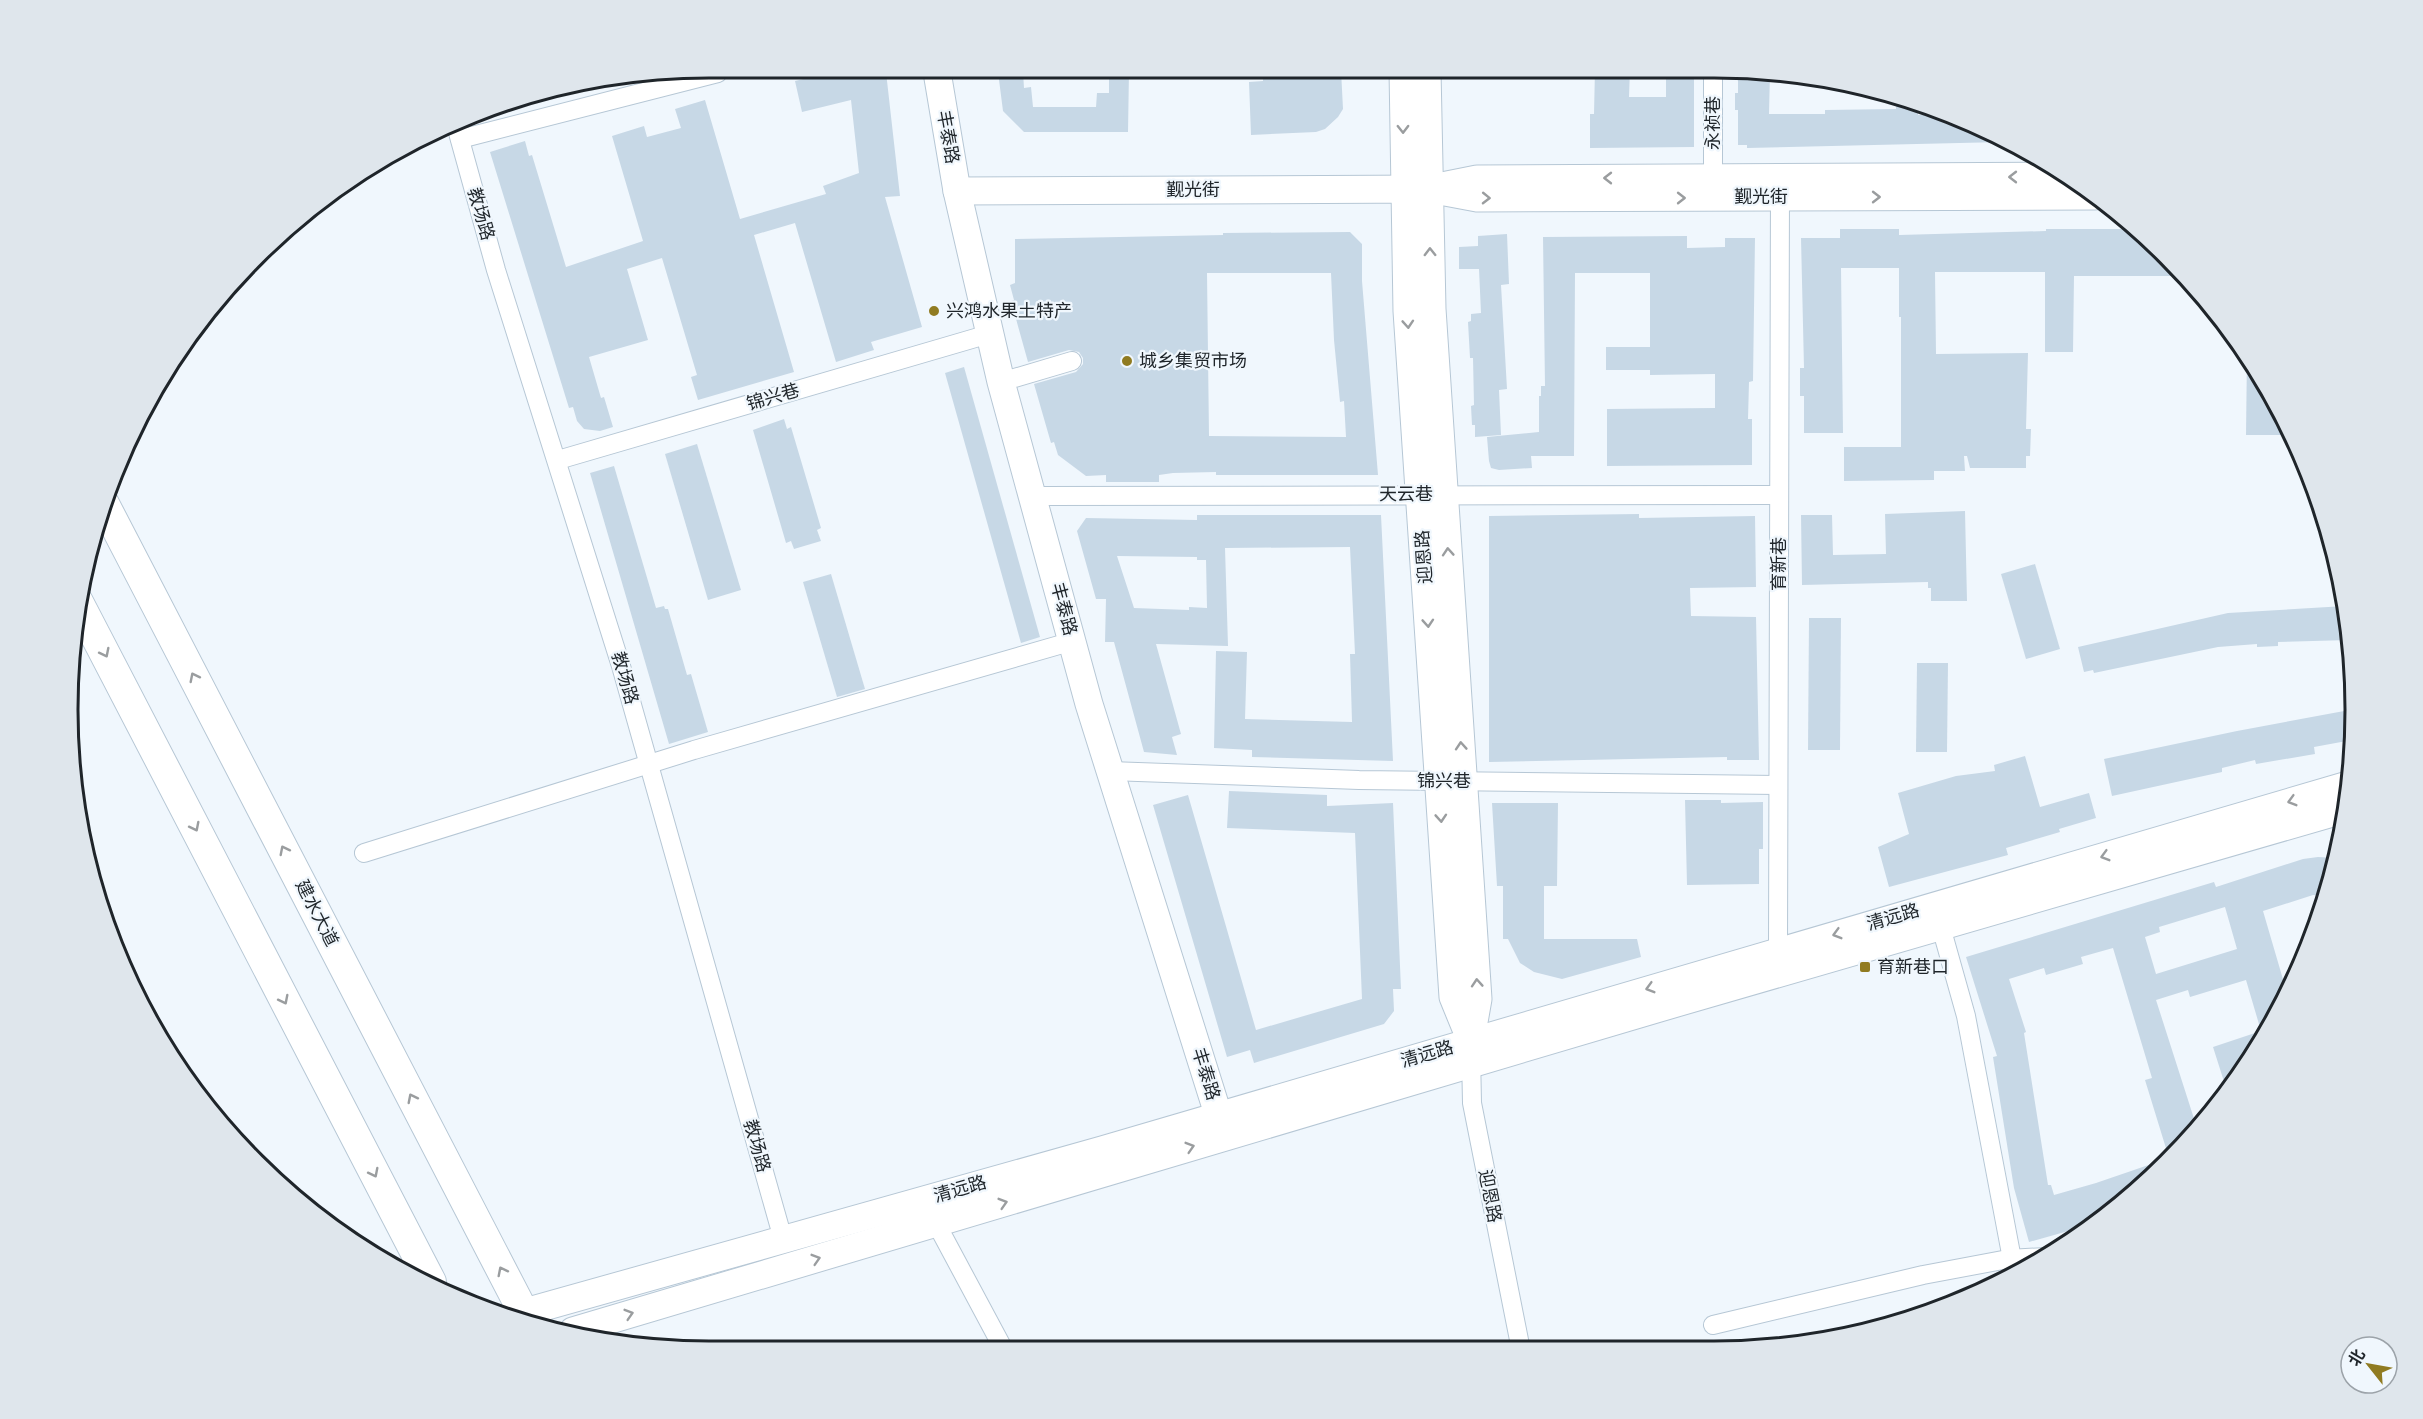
<svg xmlns="http://www.w3.org/2000/svg" width="2423" height="1419" font-family="'Public Sans','Noto Sans SC',sans-serif">
	<style>
		.building { fill: #c7d8e6; fill-rule: evenodd }
		.lines { fill: none; stroke-linecap: round; stroke-linejoin: round }
		.street-casing { stroke: #b6c7d5; stroke-width: 20 }
		.secondary-casing { stroke: #b6c7d5; stroke-width: 29 }
		.primary-casing { stroke: #b6c7d5; stroke-width: 32 }
		.street { stroke: #fff; stroke-width: 18 }
		.secondary { stroke: #fff; stroke-width: 27 }
		.primary { stroke: #fff; stroke-width: 30 }
		.oneway { stroke: #9a9d9f }
		.poi-dot { fill: #907b21; stroke: #f0f7fd; stroke-width: 2 }
		.labels { text-anchor: middle; stroke-width: 4.5; stroke-linejoin: round; paint-order: stroke }
		.street-label { font-size: 18px; fill: #1f252a; stroke: #f0f7fd }
		.poi-label { font-size: 18px; fill: #1f252a; stroke: #f0f7fd; text-anchor: start }
		.rim { fill: none; stroke: #1f252a; stroke-width: 3 }
	</style>
	<rect width="100%" height="100%" fill="#f0f7fd"/>
	<g class="building">
		<path d="M 1595,69 L 1630,69 L 1629,97 L 1666,97 L 1666,69 L 1694,69 L 1694,147 L 1590,148 L 1590,114 L 1594,114 Z"/>
		<path d="M 1738,69 L 1770,72 L 1769,114 L 1825,114 L 1825,110 L 1896,109 L 1896,97 L 1918,101 L 1918,115 L 1946,114 L 2002,142 L 1747,148 L 1747,145 L 1738,145 L 1738,110 L 1735,110 L 1735,93 L 1738,93 Z"/>
		<path d="M 1341,70 L 1343,109 L 1338,117 L 1325,129 L 1316,132 L 1251,135 L 1249,82 L 1263,81 L 1263,71 Z"/>
		<path d="M 1109,71 L 1129,71 L 1128,132 L 1024,132 L 1003,111 L 998,72 L 1023,72 L 1024,88 L 1031,87 L 1033,107 L 1096,107 L 1097,93 L 1109,93 Z"/>
		<path d="M 833,72 L 886,72 L 900,196 L 885,197 L 922,327 L 871,342 L 874,350 L 836,362 L 795,223 L 754,235 L 794,372 L 698,400 L 691,377 L 697,375 L 662,258 L 627,269 L 648,340 L 589,357 L 601,398 L 604,397 L 613,427 L 600,431 L 584,429 L 577,421 L 573,407 L 569,408 L 490,152 L 525,141 L 529,156 L 532,155 L 566,267 L 643,241 L 612,136 L 644,126 L 647,137 L 681,128 L 675,109 L 705,100 L 740,219 L 826,194 L 823,186 L 859,173 L 851,100 L 802,112 L 795,81 Z"/>
		<path d="M 1840,229 L 1899,229 L 1899,235 L 2046,231 L 2046,229 L 2135,229 L 2167,255 L 2184,276 L 2074,276 L 2073,352 L 2045,352 L 2045,272 L 1935,272 L 1936,354 L 2028,353 L 2026,429 L 2031,429 L 2030,456 L 2026,456 L 2026,468 L 1970,468 L 1967,456 L 1964,456 L 1965,471 L 1934,471 L 1934,480 L 1844,481 L 1844,447 L 1901,447 L 1901,317 L 1899,317 L 1899,268 L 1841,268 L 1843,433 L 1804,433 L 1804,396 L 1800,396 L 1800,368 L 1804,368 L 1801,238 L 1840,238 Z"/>
		<path d="M 1350,232 L 1362,244 L 1362,281 L 1378,475 L 1216,475 L 1216,472 L 1173,473 L 1159,475 L 1159,482 L 1106,482 L 1106,475 L 1086,476 L 1058,455 L 1054,442 L 1051,443 L 1034,384 L 1076,372 L 1083,364 L 1083,358 L 1079,352 L 1069,350 L 1028,362 L 1011,301 L 1014,300 L 1010,285 L 1015,283 L 1015,239 L 1223,235 L 1223,233 ZM 1207,273 L 1331,273 L 1334,340 L 1340,402 L 1344,401 L 1346,437 L 1209,436 Z"/>
		<path d="M 1507,234 L 1509,284 L 1501,285 L 1507,389 L 1499,390 L 1501,435 L 1475,437 L 1475,425 L 1472,425 L 1471,406 L 1474,405 L 1473,358 L 1470,358 L 1468,322 L 1471,321 L 1471,314 L 1481,313 L 1479,269 L 1459,269 L 1459,247 L 1478,246 L 1478,236 Z"/>
		<path d="M 1687,236 L 1687,248 L 1725,247 L 1725,238 L 1755,238 L 1753,381 L 1749,382 L 1748,419 L 1752,419 L 1752,465 L 1607,466 L 1607,409 L 1715,408 L 1715,374 L 1650,375 L 1650,370 L 1606,370 L 1606,347 L 1650,347 L 1650,273 L 1575,273 L 1574,456 L 1531,456 L 1532,468 L 1499,470 L 1491,468 L 1489,461 L 1487,437 L 1539,432 L 1539,396 L 1541,396 L 1541,386 L 1545,386 L 1543,237 Z"/>
		<path d="M 2247,353 L 2283,420 L 2291,435 L 2246,435 Z"/>
		<path d="M 964,367 L 1040,637 L 1021,643 L 945,373 Z"/>
		<path d="M 784,419 L 787,429 L 791,427 L 821,528 L 817,530 L 821,541 L 794,549 L 791,541 L 786,543 L 753,430 Z"/>
		<path d="M 697,444 L 741,590 L 708,600 L 665,454 Z"/>
		<path d="M 614,466 L 656,608 L 664,606 L 665,609 L 668,609 L 687,675 L 691,674 L 708,732 L 669,744 L 590,473 Z"/>
		<path d="M 1965,511 L 1967,601 L 1931,601 L 1931,588 L 1928,588 L 1928,582 L 1802,585 L 1801,515 L 1832,515 L 1833,555 L 1886,554 L 1885,514 Z"/>
		<path d="M 1639,514 L 1639,518 L 1755,516 L 1756,587 L 1690,588 L 1691,616 L 1756,617 L 1759,760 L 1727,760 L 1727,757 L 1489,762 L 1489,516 Z"/>
		<path d="M 1197,515 L 1381,515 L 1393,761 L 1252,757 L 1252,750 L 1214,748 L 1216,651 L 1247,652 L 1245,719 L 1352,722 L 1350,654 L 1355,654 L 1350,547 L 1225,548 L 1228,646 L 1156,644 L 1181,734 L 1172,737 L 1177,755 L 1144,752 L 1114,642 L 1105,642 L 1106,599 L 1096,599 L 1077,531 L 1086,518 L 1197,520 ZM 1117,556 L 1197,557 L 1197,560 L 1206,560 L 1207,608 L 1189,607 L 1189,610 L 1134,608 Z"/>
		<path d="M 2035,564 L 2060,649 L 2026,659 L 2001,574 Z"/>
		<path d="M 831,574 L 865,689 L 837,697 L 803,582 Z"/>
		<path d="M 2345,606 L 2349,640 L 2278,642 L 2278,646 L 2257,647 L 2257,644 L 2218,647 L 2094,673 L 2093,670 L 2084,672 L 2078,647 L 2228,613 Z"/>
		<path d="M 1809,618 L 1841,618 L 1840,750 L 1808,750 Z"/>
		<path d="M 1917,663 L 1948,663 L 1947,752 L 1916,752 Z"/>
		<path d="M 2355,709 L 2352,740 L 2314,747 L 2315,754 L 2256,764 L 2255,760 L 2222,768 L 2222,772 L 2112,796 L 2104,759 L 2237,731 Z"/>
		<path d="M 2025,756 L 2040,807 L 2089,793 L 2096,818 L 2059,829 L 2060,832 L 2006,848 L 2008,855 L 1889,887 L 1878,847 L 1909,834 L 1898,793 L 1956,776 L 1995,771 L 1994,765 Z"/>
		<path d="M 1229,791 L 1327,795 L 1327,806 L 1393,803 L 1401,989 L 1393,989 L 1394,1011 L 1384,1024 L 1254,1063 L 1250,1050 L 1227,1057 L 1153,805 L 1188,795 L 1256,1030 L 1362,999 L 1355,833 L 1227,828 Z"/>
		<path d="M 1685,800 L 1721,800 L 1721,803 L 1763,802 L 1763,849 L 1759,849 L 1759,884 L 1687,885 Z"/>
		<path d="M 1492,803 L 1558,803 L 1557,886 L 1544,886 L 1544,939 L 1637,939 L 1641,957 L 1562,979 L 1534,972 L 1520,963 L 1508,939 L 1503,939 L 1503,886 L 1497,886 Z"/>
		<path d="M 2318,857 L 2336,858 L 2325,896 L 2313,895 L 2263,911 L 2287,993 L 2247,1066 L 2227,1091 L 2213,1047 L 2261,1031 L 2246,980 L 2190,997 L 2188,990 L 2156,1000 L 2197,1128 L 2167,1164 L 2086,1226 L 2029,1242 L 2014,1188 L 1993,1057 L 1997,1056 L 1966,957 L 2214,882 L 2216,887 L 2303,859 ZM 2225,907 L 2237,949 L 2156,974 L 2145,937 L 2160,932 L 2159,927 ZM 2113,948 L 2152,1078 L 2145,1080 L 2169,1158 L 2096,1183 L 2054,1195 L 2051,1185 L 2048,1185 L 2024,1033 L 2026,1032 L 2009,979 L 2044,968 L 2046,975 L 2083,964 L 2081,957 Z"/>
	</g>
	<g class="lines">
		<defs>
			<g id="street">
				<path d="M 1713,69 L 1713,178"/>
				<path d="M 455,122 L 496,270 L 621,666 L 783,1239"/>
				<path d="M 460,139 L 718,73"/>
				<path d="M 1001,382 L 1072,361"/>
				<path d="M 558,460 L 989,334"/>
				<path d="M 1033,496 L 1779,495"/>
				<path d="M 1110,771 L 1359,780 L 1778,785"/>
				<path d="M 364,853 L 694,750 L 1073,641"/>
				<path d="M 1941,927 L 1966,1016 L 2012,1259"/>
				<path d="M 1778,951 L 1780,187"/>
				<path d="M 1471,1054 L 1472,1103 L 1521,1350"/>
				<path d="M 936,1223 L 1004,1350"/>
				<path d="M 1713,1325 L 1923,1275 L 2008,1259 L 2046,1257"/>
			</g>
			<g id="secondary">
				<path d="M 1403,70 L 1407,311 L 1453,997 L 1471,1041"/>
				<path d="M 1427,70 L 1432,309 L 1478,999 L 1471,1039"/>
				<path d="M 937,72 L 957,191 L 1001,382 L 1089,704 L 1224,1133"/>
				<path d="M 1442,186 L 1477,179 L 2071,176"/>
				<path d="M 957,191 L 1429,189 L 1477,198 L 2095,196"/>
				<path d="M 504,1318 L 1102,1150 L 2348,785"/>
				<path d="M 573,1331 L 1656,1009 L 2346,809"/>
			</g>
			<g id="primary">
				<path d="M 104,504 L 529,1323"/>
				<path d="M 78,602 L 431,1282"/>
			</g>
		</defs>
		<use href="#street" class="street-casing"/>
		<use href="#secondary" class="secondary-casing"/>
		<use href="#primary" class="primary-casing"/>
		<use href="#street" class="street"/>
		<use href="#secondary" class="secondary"/>
		<use href="#primary" class="primary"/>
	</g>
	<defs><path id="oneway-chevron" d="M-2-3.5L2.5 0L-2 3.5" fill="none" stroke-width="1.6" stroke-linecap="round" stroke-linejoin="round" transform="scale(1.5)"/></defs>
	<g class="oneway">
		<use href="#oneway-chevron" transform="translate(1403 129) rotate(89)"/>
		<use href="#oneway-chevron" transform="translate(2013 177) rotate(180)"/>
		<use href="#oneway-chevron" transform="translate(1608 178) rotate(180)"/>
		<use href="#oneway-chevron" transform="translate(1876 197)"/>
		<use href="#oneway-chevron" transform="translate(1486 198) rotate(1)"/>
		<use href="#oneway-chevron" transform="translate(1681 198)"/>
		<use href="#oneway-chevron" transform="translate(1430 252) rotate(-91)"/>
		<use href="#oneway-chevron" transform="translate(1408 324) rotate(86)"/>
		<use href="#oneway-chevron" transform="translate(1448 552) rotate(-94)"/>
		<use href="#oneway-chevron" transform="translate(1428 623) rotate(86)"/>
		<use href="#oneway-chevron" transform="translate(105 653) rotate(63)"/>
		<use href="#oneway-chevron" transform="translate(194 677) rotate(-117)"/>
		<use href="#oneway-chevron" transform="translate(1461 746) rotate(-94)"/>
		<use href="#oneway-chevron" transform="translate(2292 801) rotate(164)"/>
		<use href="#oneway-chevron" transform="translate(1441 818) rotate(86)"/>
		<use href="#oneway-chevron" transform="translate(195 827) rotate(63)"/>
		<use href="#oneway-chevron" transform="translate(284 850) rotate(-117)"/>
		<use href="#oneway-chevron" transform="translate(2105 856) rotate(164)"/>
		<use href="#oneway-chevron" transform="translate(1837 934) rotate(164)"/>
		<use href="#oneway-chevron" transform="translate(1477 983) rotate(-94)"/>
		<use href="#oneway-chevron" transform="translate(1650 988) rotate(164)"/>
		<use href="#oneway-chevron" transform="translate(284 1000) rotate(63)"/>
		<use href="#oneway-chevron" transform="translate(412 1098) rotate(-117)"/>
		<use href="#oneway-chevron" transform="translate(1190 1147) rotate(-17)"/>
		<use href="#oneway-chevron" transform="translate(374 1173) rotate(63)"/>
		<use href="#oneway-chevron" transform="translate(1003 1203) rotate(-17)"/>
		<use href="#oneway-chevron" transform="translate(816 1259) rotate(-17)"/>
		<use href="#oneway-chevron" transform="translate(502 1271) rotate(-117)"/>
		<use href="#oneway-chevron" transform="translate(629 1314) rotate(-17)"/>
	</g>
	<g class="poi-dot">
		<circle cx="934" cy="311" r="6"/>
		<circle cx="1127" cy="361" r="6"/>
		<rect x="1859" y="961" width="12" height="12" rx="3"/>
	</g>
	<g class="labels">
		<g class="street-label">
			<text transform="translate(1713 123) rotate(-90)" y="6">永祯巷</text>
			<text transform="translate(948 137) rotate(80)" y="6">丰泰路</text>
			<text x="1193" y="196">觐光街</text>
			<text x="1761" y="203">觐光街</text>
			<text transform="translate(481 214) rotate(74)" y="6">教场路</text>
			<text transform="translate(773 397) rotate(-16)" y="6">锦兴巷</text>
			<text x="1406" y="500">天云巷</text>
			<text transform="translate(1424 557) rotate(-94)" y="6">迎恩路</text>
			<text transform="translate(1779 564) rotate(-90)" y="6">育新巷</text>
			<text transform="translate(1064 609) rotate(75)" y="6">丰泰路</text>
			<text transform="translate(625 678) rotate(74)" y="6">教场路</text>
			<text x="1444" y="787">锦兴巷</text>
			<text transform="translate(317 913) rotate(63)" y="6">建水大道</text>
			<text transform="translate(1893 917) rotate(-16)" y="6">清远路</text>
			<text transform="translate(1427 1054) rotate(-16)" y="6">清远路</text>
			<text transform="translate(1206 1074) rotate(73)" y="6">丰泰路</text>
			<text transform="translate(757 1146) rotate(74)" y="6">教场路</text>
			<text transform="translate(960 1189) rotate(-16)" y="6">清远路</text>
			<text transform="translate(1490 1196) rotate(79)" y="6">迎恩路</text>
		</g>
		<g class="poi-label">
			<text x="946" y="317">兴鸿水果土特产</text>
			<text x="1139" y="367">城乡集贸市场</text>
			<text x="1877" y="973">育新巷口</text>
		</g>
	</g>
	<path d="M0 0H2423V1419H0ZM709 78H1714A631 631 0 0 1 2345 709V710A631 631 0 0 1 1714 1341H709A631 631 0 0 1 78 710V709A631 631 0 0 1 709 78Z" fill="#dfe6ec" fill-rule="evenodd"/>
	<path class="rim" d="M709 78H1714A631 631 0 0 1 2345 709V710A631 631 0 0 1 1714 1341H709A631 631 0 0 1 78 710V709A631 631 0 0 1 709 78Z"/>
	<g transform="translate(2369 1365) rotate(301)"><circle r="28" fill="#f0f7fd" stroke="#9ca3a9" stroke-width="1.5"/>
	<path d="M0-4.5L10 22L0 15L-10 22Z" fill="#907b21"/>
	<text y="-9" font-size="16" font-weight="bold" text-anchor="middle" fill="#1f252a">北</text>
	</g>
</svg>
